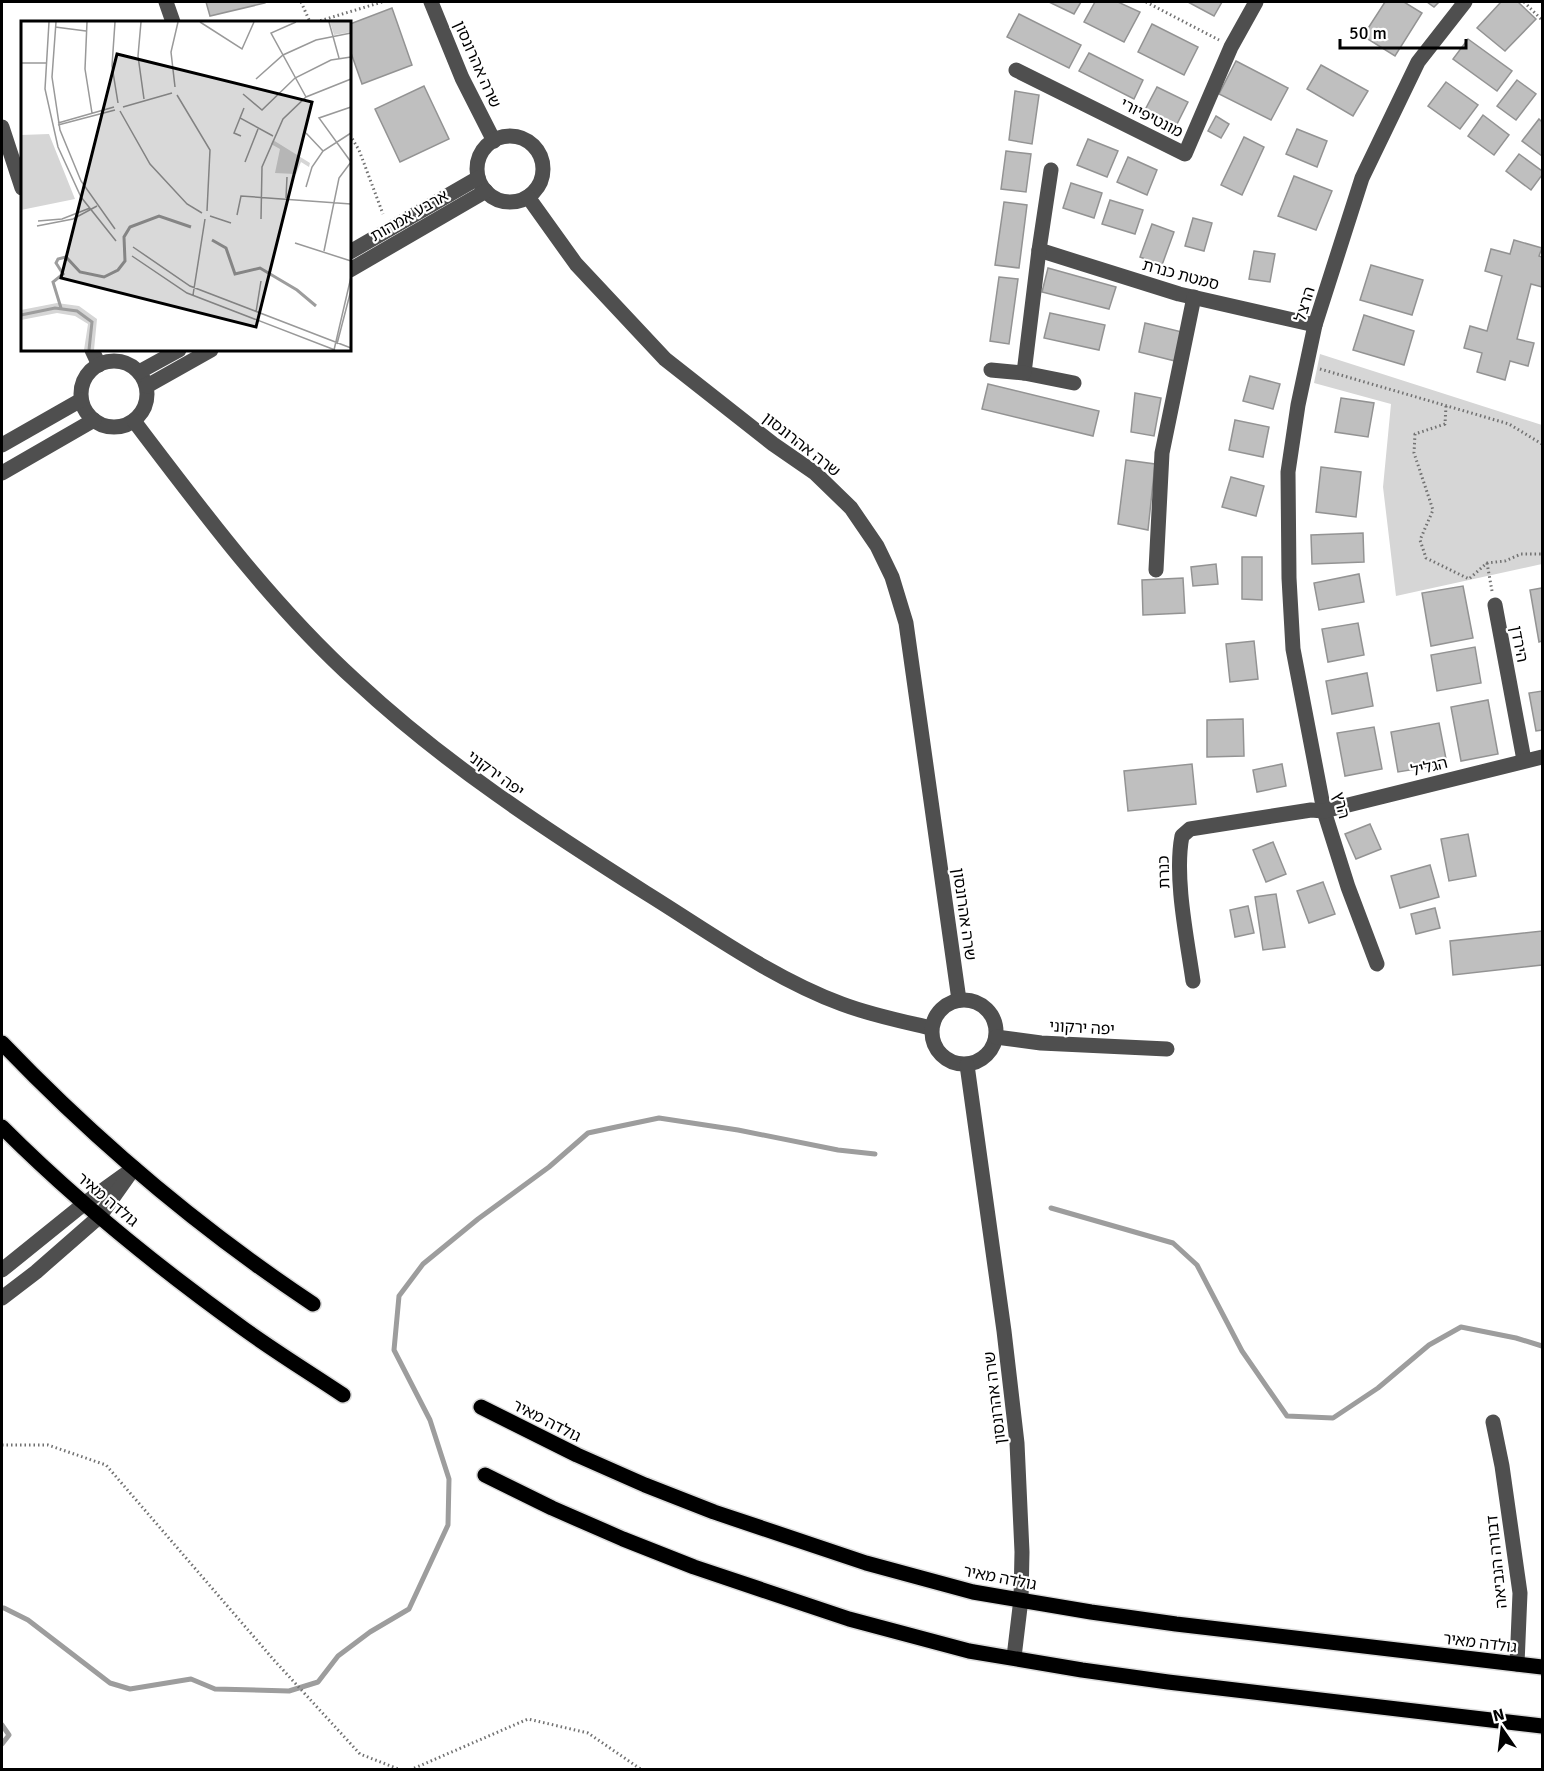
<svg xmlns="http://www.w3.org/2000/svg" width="1544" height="1771" font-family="Signika,'Noto Sans Hebrew',sans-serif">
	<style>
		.green { fill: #d6d6d6 }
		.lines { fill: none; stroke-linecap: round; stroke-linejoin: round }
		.stream { stroke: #9d9d9d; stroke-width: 5 }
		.building { fill: #bfbfbf; stroke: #939393; stroke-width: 1.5 }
		.major-casing { stroke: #dbdbdb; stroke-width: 18 }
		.path { stroke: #717171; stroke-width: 3; stroke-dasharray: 1.5 3; stroke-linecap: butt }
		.minor { stroke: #4f4f4f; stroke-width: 15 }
		.major { stroke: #000; stroke-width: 15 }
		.labels { text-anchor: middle; stroke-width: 4.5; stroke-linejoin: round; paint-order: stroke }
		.street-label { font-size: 16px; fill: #000; stroke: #fff }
		.inset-river { fill: none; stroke: #9d9d9d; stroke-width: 3 }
		.inset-road { fill: none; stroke: #999; stroke-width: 1.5 }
		.view { fill: #000; fill-opacity: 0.15; stroke: #000; stroke-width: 3 }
		.inset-edge { fill: none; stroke: #000; stroke-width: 3 }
	</style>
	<rect width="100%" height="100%" fill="#fff"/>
	<path class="green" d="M 1320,354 L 1542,425 L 1542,564 L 1396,596 L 1383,487 L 1391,404 L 1314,383 Z"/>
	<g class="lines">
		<g class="stream">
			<path d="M 1051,1208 L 1173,1243 L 1197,1265 L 1242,1351 L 1287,1416 L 1333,1418 L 1378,1388 L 1429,1345 L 1461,1327 L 1516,1338 L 1542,1346"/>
			<path d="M 2,1608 L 4,1608 L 28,1620 L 110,1683 L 130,1689 L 191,1679 L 215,1689 L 289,1691 L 318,1682 L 338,1656 L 370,1632 L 409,1609 L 448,1525 L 449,1479 L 430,1420 L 394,1350 L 399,1296 L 423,1264 L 478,1219 L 549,1167 L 588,1133 L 616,1127 L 659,1118 L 738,1130 L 838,1150 L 875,1154"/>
			<path d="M 2,1725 L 9,1735 L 2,1744"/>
		</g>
	</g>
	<g class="building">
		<path d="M 206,2 L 265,2 L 265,3 L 210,16 Z"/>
		<path d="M 1049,2 L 1081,2 L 1074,14 Z"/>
		<path d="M 1095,2 L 1118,2 L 1140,12 L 1124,42 L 1084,22 Z"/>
		<path d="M 1188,2 L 1222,2 L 1214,16 Z"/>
		<path d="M 1385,2 L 1404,2 L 1422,13 L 1395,56 L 1363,36 Z"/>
		<path d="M 1427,2 L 1439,2 L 1434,7 Z"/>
		<path d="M 1501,2 L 1518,2 L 1536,19 L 1505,51 L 1477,28 Z"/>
		<path d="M 392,8 L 412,65 L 362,84 L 350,50 L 350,24 Z"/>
		<path d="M 1019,14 L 1081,45 L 1069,68 L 1007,37 Z"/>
		<path d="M 1152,24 L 1198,47 L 1184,75 L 1138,52 Z"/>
		<path d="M 1468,39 L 1512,71 L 1497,91 L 1453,59 Z"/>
		<path d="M 1089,53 L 1143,80 L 1134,99 L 1079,71 Z"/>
		<path d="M 1236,61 L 1288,88 L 1271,120 L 1219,94 Z"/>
		<path d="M 1321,65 L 1368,91 L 1353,116 L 1307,89 Z"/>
		<path d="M 1517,80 L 1536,94 L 1516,120 L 1497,106 Z"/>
		<path d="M 1446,82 L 1478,105 L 1460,129 L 1428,106 Z"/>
		<path d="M 424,86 L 449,139 L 400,162 L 375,109 Z"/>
		<path d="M 1157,87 L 1188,102 L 1176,126 L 1145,110 Z"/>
		<path d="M 1015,91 L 1039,95 L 1032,144 L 1009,140 Z"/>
		<path d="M 1483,115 L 1509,135 L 1494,155 L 1468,136 Z"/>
		<path d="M 1216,116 L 1229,124 L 1221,138 L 1208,131 Z"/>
		<path d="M 1539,119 L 1542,122 L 1542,156 L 1522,141 Z"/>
		<path d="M 1297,129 L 1327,141 L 1317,167 L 1286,154 Z"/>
		<path d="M 1244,137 L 1264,147 L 1242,195 L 1221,185 Z"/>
		<path d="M 1088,139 L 1118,151 L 1107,177 L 1077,165 Z"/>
		<path d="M 1006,151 L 1031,154 L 1026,192 L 1001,189 Z"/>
		<path d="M 1519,154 L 1542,171 L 1542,175 L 1531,190 L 1506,171 Z"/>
		<path d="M 1128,157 L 1157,170 L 1147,195 L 1117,182 Z"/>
		<path d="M 1294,176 L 1332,191 L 1316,230 L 1278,216 Z"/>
		<path d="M 1071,183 L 1102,193 L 1094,218 L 1063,208 Z"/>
		<path d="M 1110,200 L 1143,210 L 1135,234 L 1102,224 Z"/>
		<path d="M 1004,202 L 1027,205 L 1019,268 L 995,265 Z"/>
		<path d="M 1193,218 L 1212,223 L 1204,251 L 1185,246 Z"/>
		<path d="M 1152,224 L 1174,232 L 1162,265 L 1140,257 Z"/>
		<path d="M 1514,240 L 1542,248 L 1539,256 L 1542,257 L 1542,287 L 1531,284 L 1517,339 L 1534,343 L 1528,366 L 1510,361 L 1505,380 L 1477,372 L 1482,353 L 1464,348 L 1470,326 L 1487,331 L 1502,276 L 1485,271 L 1491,249 L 1510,254 Z"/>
		<path d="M 1254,251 L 1275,254 L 1270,282 L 1249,279 Z"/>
		<path d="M 1371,265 L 1423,280 L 1412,315 L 1360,300 Z"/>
		<path d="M 1048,268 L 1116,287 L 1109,309 L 1042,292 Z"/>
		<path d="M 999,277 L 1018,279 L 1009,344 L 990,341 Z"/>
		<path d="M 1050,313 L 1105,325 L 1099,350 L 1044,338 Z"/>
		<path d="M 1364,315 L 1414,331 L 1404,365 L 1353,350 Z"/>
		<path d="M 1145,323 L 1182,332 L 1175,361 L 1139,352 Z"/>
		<path d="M 1250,376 L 1280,384 L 1273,409 L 1243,401 Z"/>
		<path d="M 988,384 L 1099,411 L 1093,436 L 982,409 Z"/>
		<path d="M 1135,393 L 1161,398 L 1154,436 L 1131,432 Z"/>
		<path d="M 1341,398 L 1374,403 L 1368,437 L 1335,432 Z"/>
		<path d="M 1235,420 L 1269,427 L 1263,457 L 1229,450 Z"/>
		<path d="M 1126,460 L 1155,464 L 1148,530 L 1118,524 Z"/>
		<path d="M 1321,467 L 1361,472 L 1356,517 L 1316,512 Z"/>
		<path d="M 1231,477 L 1264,486 L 1256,516 L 1222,507 Z"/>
		<path d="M 1363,533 L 1364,562 L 1312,564 L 1311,535 Z"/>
		<path d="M 1242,557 L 1262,557 L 1262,600 L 1242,599 Z"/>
		<path d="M 1216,564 L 1218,584 L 1193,586 L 1191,567 Z"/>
		<path d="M 1359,574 L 1364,602 L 1319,610 L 1314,583 Z"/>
		<path d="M 1183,578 L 1185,613 L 1143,615 L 1142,580 Z"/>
		<path d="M 1463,586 L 1473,638 L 1431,646 L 1422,593 Z"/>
		<path d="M 1542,588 L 1542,641 L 1539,642 L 1530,590 Z"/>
		<path d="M 1358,623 L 1364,655 L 1328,662 L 1322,629 Z"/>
		<path d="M 1254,641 L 1258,679 L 1230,682 L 1226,644 Z"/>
		<path d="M 1475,647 L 1481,683 L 1437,691 L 1431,655 Z"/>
		<path d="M 1367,673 L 1373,706 L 1332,714 L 1326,681 Z"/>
		<path d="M 1542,691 L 1542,730 L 1536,731 L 1529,693 Z"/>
		<path d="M 1488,700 L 1498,754 L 1461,761 L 1451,707 Z"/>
		<path d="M 1243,719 L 1244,756 L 1207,757 L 1207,720 Z"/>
		<path d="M 1439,723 L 1447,764 L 1398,772 L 1391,732 Z"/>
		<path d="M 1374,727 L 1382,769 L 1345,776 L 1337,733 Z"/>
		<path d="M 1192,764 L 1196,804 L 1128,811 L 1124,771 Z"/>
		<path d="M 1282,764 L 1286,786 L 1257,792 L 1253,770 Z"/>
		<path d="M 1370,824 L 1381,849 L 1356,859 L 1345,834 Z"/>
		<path d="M 1468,834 L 1476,876 L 1449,881 L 1441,839 Z"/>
		<path d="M 1273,842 L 1286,874 L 1266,882 L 1253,850 Z"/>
		<path d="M 1430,865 L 1439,897 L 1400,908 L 1391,876 Z"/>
		<path d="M 1323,882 L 1335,914 L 1309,923 L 1297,891 Z"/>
		<path d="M 1276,894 L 1285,947 L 1263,950 L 1255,897 Z"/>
		<path d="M 1248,906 L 1254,933 L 1235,937 L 1230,910 Z"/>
		<path d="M 1435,908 L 1440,928 L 1416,934 L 1411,914 Z"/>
		<path d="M 1542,931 L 1542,965 L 1453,975 L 1450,941 Z"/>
	</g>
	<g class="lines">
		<defs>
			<g id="major">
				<path d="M 2,1043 C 96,1141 200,1229 313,1304"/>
				<path d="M 2,1127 C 76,1201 159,1268 244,1329 C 276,1352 310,1373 343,1395"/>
				<path d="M 481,1407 L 577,1455 L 645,1485 L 714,1512 L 866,1563 L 973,1592 L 1091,1612 L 1176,1624 L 1542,1667"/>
				<path d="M 485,1475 L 552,1508 L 623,1539 L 694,1567 L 849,1619 L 969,1651 L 1082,1670 L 1168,1682 L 1542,1726"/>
			</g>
		</defs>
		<use href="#major" class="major-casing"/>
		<g class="path">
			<path d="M 301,2 L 310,22"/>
			<path d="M 1146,2 L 1219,40"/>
			<path d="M 1524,2 L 1542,20"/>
			<path d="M 316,22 L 382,2"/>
			<path d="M 350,135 L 359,150 L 383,214"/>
			<path d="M 1320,369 L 1509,424 L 1542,444"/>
			<path d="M 1446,406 L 1445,424 L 1415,434 L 1414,453 L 1433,510 L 1420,540 L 1426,558 L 1469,579 L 1487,563 L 1505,561 L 1521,554 L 1542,554"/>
			<path d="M 1487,563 L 1492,591"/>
			<path d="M 2,1445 L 48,1445 L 106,1465 L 273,1659 L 360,1754 L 401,1770"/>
			<path d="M 410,1770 L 528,1719 L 588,1733 L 642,1770"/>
		</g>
		<g class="minor">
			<path d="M 166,2 L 173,22"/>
			<path d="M 431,2 L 462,78 L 494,141"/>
			<path d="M 1016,70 L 1185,154 L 1231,47 L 1256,2"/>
			<path d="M 2,127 L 22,188"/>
			<circle cx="510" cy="169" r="33"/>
			<path d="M 1051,170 L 1039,250 L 1179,294 L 1315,325"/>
			<path d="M 528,197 L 576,264 L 665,359 L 773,444 L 815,473 L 851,508 L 877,546 L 892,577 L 906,623 L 959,1000"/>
			<path d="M 1039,250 L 1024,373 L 1074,383"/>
			<path d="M 350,252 L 478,178"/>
			<path d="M 350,270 L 486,191"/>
			<path d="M 92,350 L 99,365"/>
			<circle cx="114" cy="394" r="33"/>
			<path d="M 991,370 L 1024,373"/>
			<path d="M 139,372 L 179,350"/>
			<path d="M 147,386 L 211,350"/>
			<path d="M 134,421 C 203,512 272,605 357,682 C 445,764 545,829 646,893 C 709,932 772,978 842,1004 C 871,1015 901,1021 931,1028"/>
			<path d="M 2,445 L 81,400"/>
			<path d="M 2,473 L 94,420"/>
			<path d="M 1156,570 L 1162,453 L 1194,297"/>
			<path d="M 1495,605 L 1524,760"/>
			<path d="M 1377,964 L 1348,887 L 1324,811 L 1293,649 L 1289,578 L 1288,472 L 1298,405 L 1315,325 L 1362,178 L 1418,62 L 1465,2"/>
			<path d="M 1193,981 C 1187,939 1174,877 1182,836 L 1190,829 L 1311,810 L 1324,811 L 1542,757"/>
			<circle cx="964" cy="1032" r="32"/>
			<path d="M 996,1037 L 1041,1043 L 1167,1049"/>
			<path d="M 967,1065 L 1004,1331 L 1017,1443 L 1022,1552 L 1021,1599 L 1014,1657"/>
			<path d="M 2,1270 L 85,1203 L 124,1175"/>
			<path d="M 2,1298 L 36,1272 L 100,1216 L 134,1168"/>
			<path d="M 1493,1422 L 1502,1466 L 1520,1593 L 1517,1664"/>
		</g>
		<use href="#major" class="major"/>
	</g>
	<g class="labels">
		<g class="street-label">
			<text transform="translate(478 64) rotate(66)" y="6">שרה אהרונסון</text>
			<text transform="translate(1152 117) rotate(27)" y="6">מונטיפיורי</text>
			<text transform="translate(409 215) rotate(-30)" y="6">ארבע אמהות</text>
			<text transform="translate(1181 274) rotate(15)" y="6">סמטת כנרת</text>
			<text transform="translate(1304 304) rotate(-73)" y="6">הרצל</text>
			<text transform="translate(802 444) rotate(38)" y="6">שרה אהרונסון</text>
			<text transform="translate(1520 644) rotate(79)" y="6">הירדן</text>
			<text transform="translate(1429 766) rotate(-14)" y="6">הגליל</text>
			<text transform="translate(496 773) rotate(36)" y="6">יפה ירקוני</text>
			<text transform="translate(1342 805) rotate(76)" y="6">הרץ</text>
			<text transform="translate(1163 872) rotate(-92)" y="6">כנרת</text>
			<text transform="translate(965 914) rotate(82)" y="6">שרה אהרונסון</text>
			<text transform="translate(1082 1027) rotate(3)" y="6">יפה ירקוני</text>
			<text transform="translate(108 1199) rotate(40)" y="6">גולדה מאיר</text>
			<text transform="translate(994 1398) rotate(-97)" y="6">שרה אהרונסון</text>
			<text transform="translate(547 1420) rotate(27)" y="6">גולדה מאיר</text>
			<text transform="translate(1496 1562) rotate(-96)" y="6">דבורה הנביאה</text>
			<text transform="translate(1000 1577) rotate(11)" y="6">גולדה מאיר</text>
			<text transform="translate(1480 1642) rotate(7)" y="6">גולדה מאיר</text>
		</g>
	</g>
	<g transform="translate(21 21)">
		<rect width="330" height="330" fill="#fff"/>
		<path d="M 309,1 L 330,1 L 330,11 L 313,14 ZM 28,113 L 54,178 L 0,189 L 0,114 ZM 252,119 L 289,142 L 288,146 L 280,141 L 275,153 L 254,152 L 259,128 L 250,123 ZM 36,282 L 58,285 L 76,298 L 73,329 L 63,329 L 67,303 L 54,295 L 36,292 L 0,299 L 0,289 Z" fill="#d6d6d6"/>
		<path class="inset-river" d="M 191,219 L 205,227 L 214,253 L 239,247 L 276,269 L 295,285M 40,287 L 32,261 L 42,253 L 35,242 L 37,238 L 45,236 L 59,251 L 83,256 L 97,249 L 104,240 L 103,216 L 109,206 L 138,195 L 170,206M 0,294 L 34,287 L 56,290 L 71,301 L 68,329"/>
		<path class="inset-road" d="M 28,1 L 24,68 L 37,126 L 60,176 L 95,220M 35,1 L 31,56 L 39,109 L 60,160 L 94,208M 66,1 L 64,48 L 71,92M 94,1 L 91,45 L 97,82M 120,1 L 117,35 L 123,78M 179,1 L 221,28 L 233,1M 275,1 L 250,12 L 285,76M 308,1 L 318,37M 34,6 L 65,10M 0,42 L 26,42M 235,58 L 262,34 L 295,19 L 330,12M 154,66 L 150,31 L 157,1M 222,73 L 241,89 L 274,57 L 310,39 L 330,36M 156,74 L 189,129 L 186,190M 102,86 L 151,72M 330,86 L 298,97 L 330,141M 223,87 L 219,97 L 252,115M 99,90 L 129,143 L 166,183 L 181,192M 219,97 L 213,112 L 220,115M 37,102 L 93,86M 37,104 L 94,89M 285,112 L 302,130M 224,141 L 237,108M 285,166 L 291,146 L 302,130 L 330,112M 265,177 L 266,156M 216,194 L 220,175 L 330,183M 189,195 L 210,202M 240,198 L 241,146 L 262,98 L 285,76 L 330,58M 17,200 L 41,198 L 69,187M 16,205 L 52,198 L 76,185M 274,222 L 330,240M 112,226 L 169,265 L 330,327M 303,230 L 318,157 L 330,141M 111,235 L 166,272 L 314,329M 172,274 L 184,198M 235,291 L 240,260M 316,323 L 330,269M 313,329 L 330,256"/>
		<path class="view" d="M 96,33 L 291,81 L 235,306 L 40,257 Z"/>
		<rect width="330" height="330" class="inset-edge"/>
	</g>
	<rect width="1544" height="1771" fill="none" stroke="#000000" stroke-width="6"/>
	<g transform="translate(1502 1729) rotate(346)" stroke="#ffffff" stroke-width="4.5" paint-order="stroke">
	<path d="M0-4.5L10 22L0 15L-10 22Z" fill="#000000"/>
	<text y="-9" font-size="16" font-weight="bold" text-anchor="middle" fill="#000000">N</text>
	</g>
	<path d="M1340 39v9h126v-9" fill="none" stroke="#000000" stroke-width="3"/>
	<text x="1349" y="39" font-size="18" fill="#000000" stroke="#ffffff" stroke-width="4.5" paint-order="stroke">50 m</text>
</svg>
